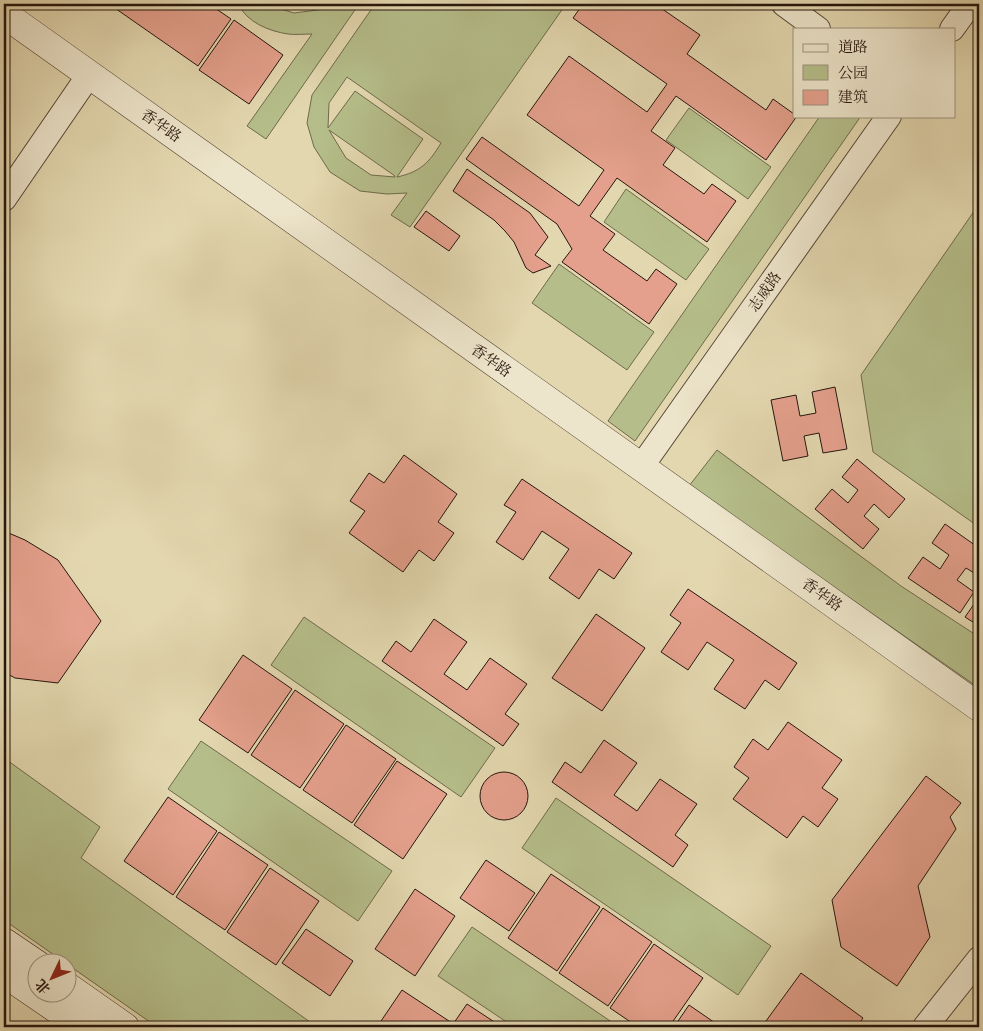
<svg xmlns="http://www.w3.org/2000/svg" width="983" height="1031" font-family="'IM FELL Double Pica','Noto Serif SC',serif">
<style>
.green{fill:#b5be8a;stroke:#6e6a4c;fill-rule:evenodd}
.building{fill:#e4a08c;stroke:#27150d}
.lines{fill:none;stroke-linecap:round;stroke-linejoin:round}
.minor-casing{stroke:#564636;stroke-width:26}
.tertiary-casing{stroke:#564636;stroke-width:29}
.secondary-casing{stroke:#27150d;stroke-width:29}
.minor{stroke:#ede5cb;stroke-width:24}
.tertiary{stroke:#ede5cb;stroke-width:28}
.secondary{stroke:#ede5cb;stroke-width:28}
.labels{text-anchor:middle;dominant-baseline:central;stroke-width:5;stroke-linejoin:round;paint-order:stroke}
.street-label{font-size:15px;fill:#27150d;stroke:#ede5cb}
</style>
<rect width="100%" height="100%" fill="#e3d7af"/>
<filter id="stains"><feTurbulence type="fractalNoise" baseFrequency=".004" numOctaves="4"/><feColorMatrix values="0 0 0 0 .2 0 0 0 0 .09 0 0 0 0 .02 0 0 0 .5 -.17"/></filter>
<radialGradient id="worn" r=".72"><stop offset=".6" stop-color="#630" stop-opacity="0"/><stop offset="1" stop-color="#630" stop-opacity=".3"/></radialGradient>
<g class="green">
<path d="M238,4H265L294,13L325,9L329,4H359L266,139L247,126L312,34C304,34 295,35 288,34C268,31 247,22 238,4Z"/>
<path d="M375,4H566L410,227L391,215L407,193L387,194L360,191L330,172L314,147L307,123L312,95ZM347,77L441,143C429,163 420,172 397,177L423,139L355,91L328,128L329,103ZM329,130L395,176V177L371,175L346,158Z"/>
<path d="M689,108L771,167L748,199L666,140Z"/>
<path d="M820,116H861L635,441L608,421Z"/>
<path d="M626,189L709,249L686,280L604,222Z"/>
<path d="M979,204V527L873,452L861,375Z"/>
<path d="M559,264L654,332L627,370L532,303Z"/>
<path d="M717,450L901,586L979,637V688L689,486Z"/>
<path d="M304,617L495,748L461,797L271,665Z"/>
<path d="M201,741L392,871L358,921L168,789Z"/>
<path d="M4,758L100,827L81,858L317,1027H157L4,920Z"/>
<path d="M556,798L771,946L738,995L522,848Z"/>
<path d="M472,927L619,1027H514L438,976Z"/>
</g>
<g class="building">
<path d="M109,4H209L231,19L198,66Z"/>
<path d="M583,4H655L700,35L687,54L766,110L773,99L794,114V116H797L766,160L676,96L651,131L675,148L663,165L704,194L712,184L736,201L707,242L617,178L590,216L615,234L603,250L647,281L656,269L677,284L649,324L562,262L572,249L557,224L466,159L482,137L579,206L604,170L527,115L569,56L647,112L667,84L573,18Z"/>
<path d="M234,20L283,55L249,104L199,70Z"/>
<path d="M467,169L530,213L548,237L535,255L551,266L533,273L526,268L514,242L505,231L494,220L453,191Z"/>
<path d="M426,211L460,236L449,251L414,227Z"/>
<path d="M835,387L847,449L823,453L819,433L804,436L808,456L783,461L771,400L796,395L800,416L816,413L812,392Z"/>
<path d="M404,455L457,494L438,522L454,533L434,561L419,550L403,572L349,533L365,511L350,501L369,473L384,483Z"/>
<path d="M857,459L905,499L889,518L874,504L864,516L879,529L863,549L815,509L832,489L848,503L858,490L842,477Z"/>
<path d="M522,479L632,553L614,579L599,569L579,599L549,578L569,549L542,531L523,560L496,542L516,512L504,505Z"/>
<path d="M945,524L979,548V576L966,568L957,580L974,592L960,613L908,578L923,557L940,569L949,555L932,543Z"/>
<path d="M4,531L25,540L58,560L101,621L58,683L15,678L4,672Z"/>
<path d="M688,589L797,663L779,690L765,680L745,709L714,689L734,660L707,642L688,670L661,652L681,623L670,615Z"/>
<path d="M979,597V626L965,617Z"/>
<path d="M596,614L645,648L602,711L552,678Z"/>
<path d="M434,619L467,642L444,674L467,690L490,658L527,684L505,714L519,724L503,746L382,661L396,641L411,652Z"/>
<path d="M243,655L292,689L248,753L199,720Z"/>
<path d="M295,690L344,724L300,788L251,755Z"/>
<path d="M788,722L842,760L822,788L838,799L818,827L803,816L787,838L733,799L749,778L734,767L753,739L768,750Z"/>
<path d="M346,725L396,759L352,823L303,790Z"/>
<path d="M604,740L637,763L614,795L637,811L660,779L697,804L675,835L688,845L673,867L552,782L565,762L581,773Z"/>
<path d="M397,761L447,794L403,859L354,825Z"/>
<circle cx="504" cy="796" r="24"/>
<path d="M926,776L961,803L950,817L956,829L918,886L930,937L897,986L841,947L832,900Z"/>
<path d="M168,797L217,831L173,895L124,861Z"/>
<path d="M219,832L268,865L225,930L176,897Z"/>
<path d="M486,860L535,893L509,931L460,898Z"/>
<path d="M270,868L319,901L276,965L227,932Z"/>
<path d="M551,874L600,907L557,971L508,938Z"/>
<path d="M415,889L455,916L415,976L375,949Z"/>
<path d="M603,908L652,942L608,1006L559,973Z"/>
<path d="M306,929L353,961L330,996L282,963Z"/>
<path d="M654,944L703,978L669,1027H638L610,1008Z"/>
<path d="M801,973L863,1018L857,1027H775L766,1021Z"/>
<path d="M402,990L452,1023L449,1027H377Z"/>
<path d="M467,1004L502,1027H451Z"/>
<path d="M689,1005L721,1027H674Z"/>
</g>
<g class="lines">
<defs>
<g id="minor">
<path d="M784,4L818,29"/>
<path d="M952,29L970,4"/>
<path d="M4,199L89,75"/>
<path d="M641,467L889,116"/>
<path d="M925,1027L979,959"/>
</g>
<path id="tertiary" d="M4,14L979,707"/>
<g id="secondary">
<path d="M4,942L38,965"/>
<path d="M4,973L83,1027"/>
<path d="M68,987L125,1027"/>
</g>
</defs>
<use href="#minor" class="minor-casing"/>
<use href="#tertiary" class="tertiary-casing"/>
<use href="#secondary" class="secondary-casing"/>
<use href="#minor" class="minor"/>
<use href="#tertiary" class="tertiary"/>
<use href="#secondary" class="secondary"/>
</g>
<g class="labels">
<g class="street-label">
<text transform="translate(161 126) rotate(35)">香华路</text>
<text transform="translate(765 292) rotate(-55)">志威路</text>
<text transform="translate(491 361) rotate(35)">香华路</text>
<text transform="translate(822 595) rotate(35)">香华路</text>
</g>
</g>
<rect width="983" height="1031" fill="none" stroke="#e3d7af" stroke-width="20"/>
<rect x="5" y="5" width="973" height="1021" fill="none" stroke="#27150d" stroke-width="2.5"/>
<rect x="10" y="10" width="963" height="1011" fill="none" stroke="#27150d"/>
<rect x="793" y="28" width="162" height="90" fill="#ede5cb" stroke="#9e927f"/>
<rect x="803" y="44" width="25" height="8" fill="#ede5cb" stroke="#9e927f"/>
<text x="838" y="52" font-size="15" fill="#27150d">道路</text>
<rect x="803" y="65" width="25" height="15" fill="#b5be8a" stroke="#9e927f"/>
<text x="838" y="78" font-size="15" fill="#27150d">公园</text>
<rect x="803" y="90" width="25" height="15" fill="#e4a08c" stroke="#9e927f"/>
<text x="838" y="102" font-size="15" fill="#27150d">建筑</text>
<g transform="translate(52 978) rotate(227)"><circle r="24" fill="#ede5cb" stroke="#9e927f"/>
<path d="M0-4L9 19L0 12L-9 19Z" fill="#8f2418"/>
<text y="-8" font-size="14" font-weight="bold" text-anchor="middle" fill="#27150d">北</text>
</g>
<rect width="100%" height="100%" filter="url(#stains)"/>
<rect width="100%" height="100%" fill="url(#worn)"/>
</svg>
